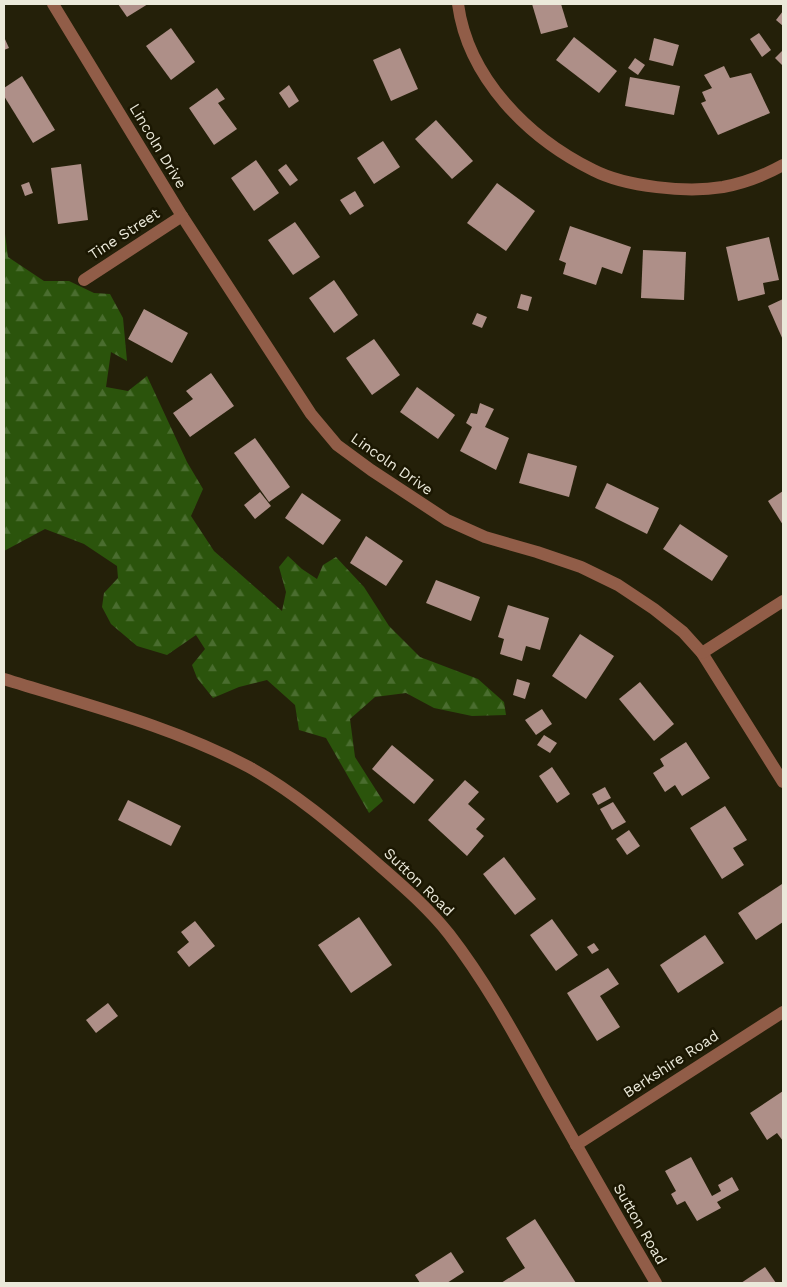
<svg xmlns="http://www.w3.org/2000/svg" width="787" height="1287" font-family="'Work Sans',sans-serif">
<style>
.forest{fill:url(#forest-firs)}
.building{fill:#ae8f88}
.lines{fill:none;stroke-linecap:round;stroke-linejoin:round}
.minor{stroke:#915d48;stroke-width:12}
.tertiary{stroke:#915d48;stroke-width:12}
.labels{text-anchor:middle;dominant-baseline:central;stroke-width:5;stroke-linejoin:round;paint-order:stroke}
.street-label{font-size:15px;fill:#ebe9da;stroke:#1b1702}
</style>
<defs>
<pattern id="forest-firs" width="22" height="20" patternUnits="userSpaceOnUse" patternTransform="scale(1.25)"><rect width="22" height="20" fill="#2b540c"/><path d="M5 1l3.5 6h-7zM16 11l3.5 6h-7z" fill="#4a6d2f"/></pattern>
</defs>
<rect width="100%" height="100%" fill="#242009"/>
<path class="forest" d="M4,226L8,257L44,281H69L94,293L110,294L123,318L127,361L111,352L106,387L128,391L147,376L187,462L203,489L191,516L214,551L282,611L286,592L279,567L288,556L302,569L317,579L323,565L336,557L364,587L389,626L420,657L478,679L504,702L506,715L472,716L434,708L406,693L375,697L350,719L355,757L383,801L369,813L326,738L299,730L295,705L267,680L239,687L213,698L197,678L192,665L205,649L196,635L167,655L137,646L111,624L102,607L104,593L118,578L117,566L84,544L45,529L4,551Z"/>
<g class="building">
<path d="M118,4H148L127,17Z"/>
<path d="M532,4H561L568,27L541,34Z"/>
<path d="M783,11V26L776,20Z"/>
<path d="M171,28L195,62L171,80L146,46Z"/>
<path d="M759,33L771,50L762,57L750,39Z"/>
<path d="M4,37L9,48L4,50Z"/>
<path d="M574,37L617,71L599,93L556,60Z"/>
<path d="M654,38L679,45L673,66L649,60Z"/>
<path d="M400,48L418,89L391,101L373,60Z"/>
<path d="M783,50V66L775,58Z"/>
<path d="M635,58L645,65L638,75L628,68Z"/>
<path d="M724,66L730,78L751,73L770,113L718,135L701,103L706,101L702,92L712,88L704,75Z"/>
<path d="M22,76L55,130L33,143L4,96V88Z"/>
<path d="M630,77L680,86L674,115L625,106Z"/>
<path d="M289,85L299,101L289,108L279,93Z"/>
<path d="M217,88L225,99L218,103L237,129L214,145L189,108Z"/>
<path d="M436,120L473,161L452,179L415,139Z"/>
<path d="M383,141L400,167L374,184L357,158Z"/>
<path d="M256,160L279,193L254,211L231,178Z"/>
<path d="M81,164L88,220L58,224L51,168Z"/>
<path d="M286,164L298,180L290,186L278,170Z"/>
<path d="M29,182L33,193L25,196L21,185Z"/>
<path d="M497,183L535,211L506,251L467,223Z"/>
<path d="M355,191L364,206L350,215L340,200Z"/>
<path d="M295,222L320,257L293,275L268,240Z"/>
<path d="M570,226L631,247L622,274L602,267L596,285L563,274L566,263L559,260Z"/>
<path d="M769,237L779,280L763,283L765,294L738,301L726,247Z"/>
<path d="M643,250L686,252L684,300L641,298Z"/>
<path d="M334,280L358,315L334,333L309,298Z"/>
<path d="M521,294L532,297L528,311L517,308Z"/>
<path d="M783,299V340L768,306Z"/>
<path d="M144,309L188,333L172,363L128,339Z"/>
<path d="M477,313L487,317L482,328L472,324Z"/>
<path d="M374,339L400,375L372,395L346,358Z"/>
<path d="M211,373L234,406L190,437L173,413L193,399L186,391Z"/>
<path d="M417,387L455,415L438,439L400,412Z"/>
<path d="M480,403L494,409L485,427L509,438L496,470L460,451L472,427L466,423L471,413L477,414Z"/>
<path d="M255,438L290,487L269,502L234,453Z"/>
<path d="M528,453L577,466L569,497L519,483Z"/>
<path d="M607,483L659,508L647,534L595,508Z"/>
<path d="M783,491V525L768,501Z"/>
<path d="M260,492L271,506L255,519L244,505Z"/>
<path d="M302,493L341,520L323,545L285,518Z"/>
<path d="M680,524L728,556L712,581L663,549Z"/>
<path d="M366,536L403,561L386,586L350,563Z"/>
<path d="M436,580L480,597L471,621L426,603Z"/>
<path d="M508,605L549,618L540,650L526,646L522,661L500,654L504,639L498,637Z"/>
<path d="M580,634L614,656L586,699L552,676Z"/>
<path d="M517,679L530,683L525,699L513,695Z"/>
<path d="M640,682L674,724L654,741L619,699Z"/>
<path d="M542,709L552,724L536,735L525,720Z"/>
<path d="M544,735L557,743L550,753L537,745Z"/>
<path d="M686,742L710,778L682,796L675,785L665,792L653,773L664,766L660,759Z"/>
<path d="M392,745L434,780L414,804L372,769Z"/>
<path d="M552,767L570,794L557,803L539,776Z"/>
<path d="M465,780L479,792L468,804L485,819L476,829L484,836L467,856L428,820Z"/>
<path d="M605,787L611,798L598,805L592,794Z"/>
<path d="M128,800L181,826L171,846L118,820Z"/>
<path d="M613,802L626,822L612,830L600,809Z"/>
<path d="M725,806L747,840L733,848L744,865L722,879L690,828Z"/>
<path d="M629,830L640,846L627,855L616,839Z"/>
<path d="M504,857L536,899L515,915L483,874Z"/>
<path d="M782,884L783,887V922L756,940L738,913Z"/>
<path d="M359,917L392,965L351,993L318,945Z"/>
<path d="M552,919L578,955L556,971L530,935Z"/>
<path d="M195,921L215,946L189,967L177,952L189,942L181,932Z"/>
<path d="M705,935L724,963L678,993L660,965Z"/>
<path d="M594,943L599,950L592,954L587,947Z"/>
<path d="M608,968L619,984L600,996L620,1027L597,1041L567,993Z"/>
<path d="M108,1003L118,1016L96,1033L86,1020Z"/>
<path d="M783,1091V1141L777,1133L767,1140L750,1113Z"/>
<path d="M691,1157L712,1196L721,1191L718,1185L732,1177L739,1190L717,1202L721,1208L697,1221L685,1201L677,1205L671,1194L676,1191L665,1171Z"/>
<path d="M535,1219L576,1283H501L525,1268L506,1238Z"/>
<path d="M451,1252L464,1272L447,1283H420L415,1275Z"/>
<path d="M765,1267L776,1283H741Z"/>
</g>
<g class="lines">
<g class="minor">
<path d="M53,4L182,216L311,414L337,445L371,470L447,520L485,537L537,552L581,567L618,585L654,609L683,632L702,653L783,782"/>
<path d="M458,4C468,78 528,138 593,170C626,187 687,193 723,187C744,183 765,175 783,165"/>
<path d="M84,280L182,216"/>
<path d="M702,653L783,601"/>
<path d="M576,1145L783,1012"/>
</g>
<path class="tertiary" d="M4,679C87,705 172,726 249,767C294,792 334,826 372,859C399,883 427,906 449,934C487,983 517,1039 547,1093C583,1157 619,1220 656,1283"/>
</g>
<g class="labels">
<g class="street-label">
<text transform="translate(158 146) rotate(59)">Lincoln Drive</text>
<text transform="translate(124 234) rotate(-33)">Tine Street</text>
<text transform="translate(392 464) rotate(35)">Lincoln Drive</text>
<text transform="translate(419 882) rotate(44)">Sutton Road</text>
<text transform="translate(671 1064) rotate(-33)">Berkshire Road</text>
<text transform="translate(640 1224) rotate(60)">Sutton Road</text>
</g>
</g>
<rect width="787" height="1287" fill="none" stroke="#ebe9da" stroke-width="10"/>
</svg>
